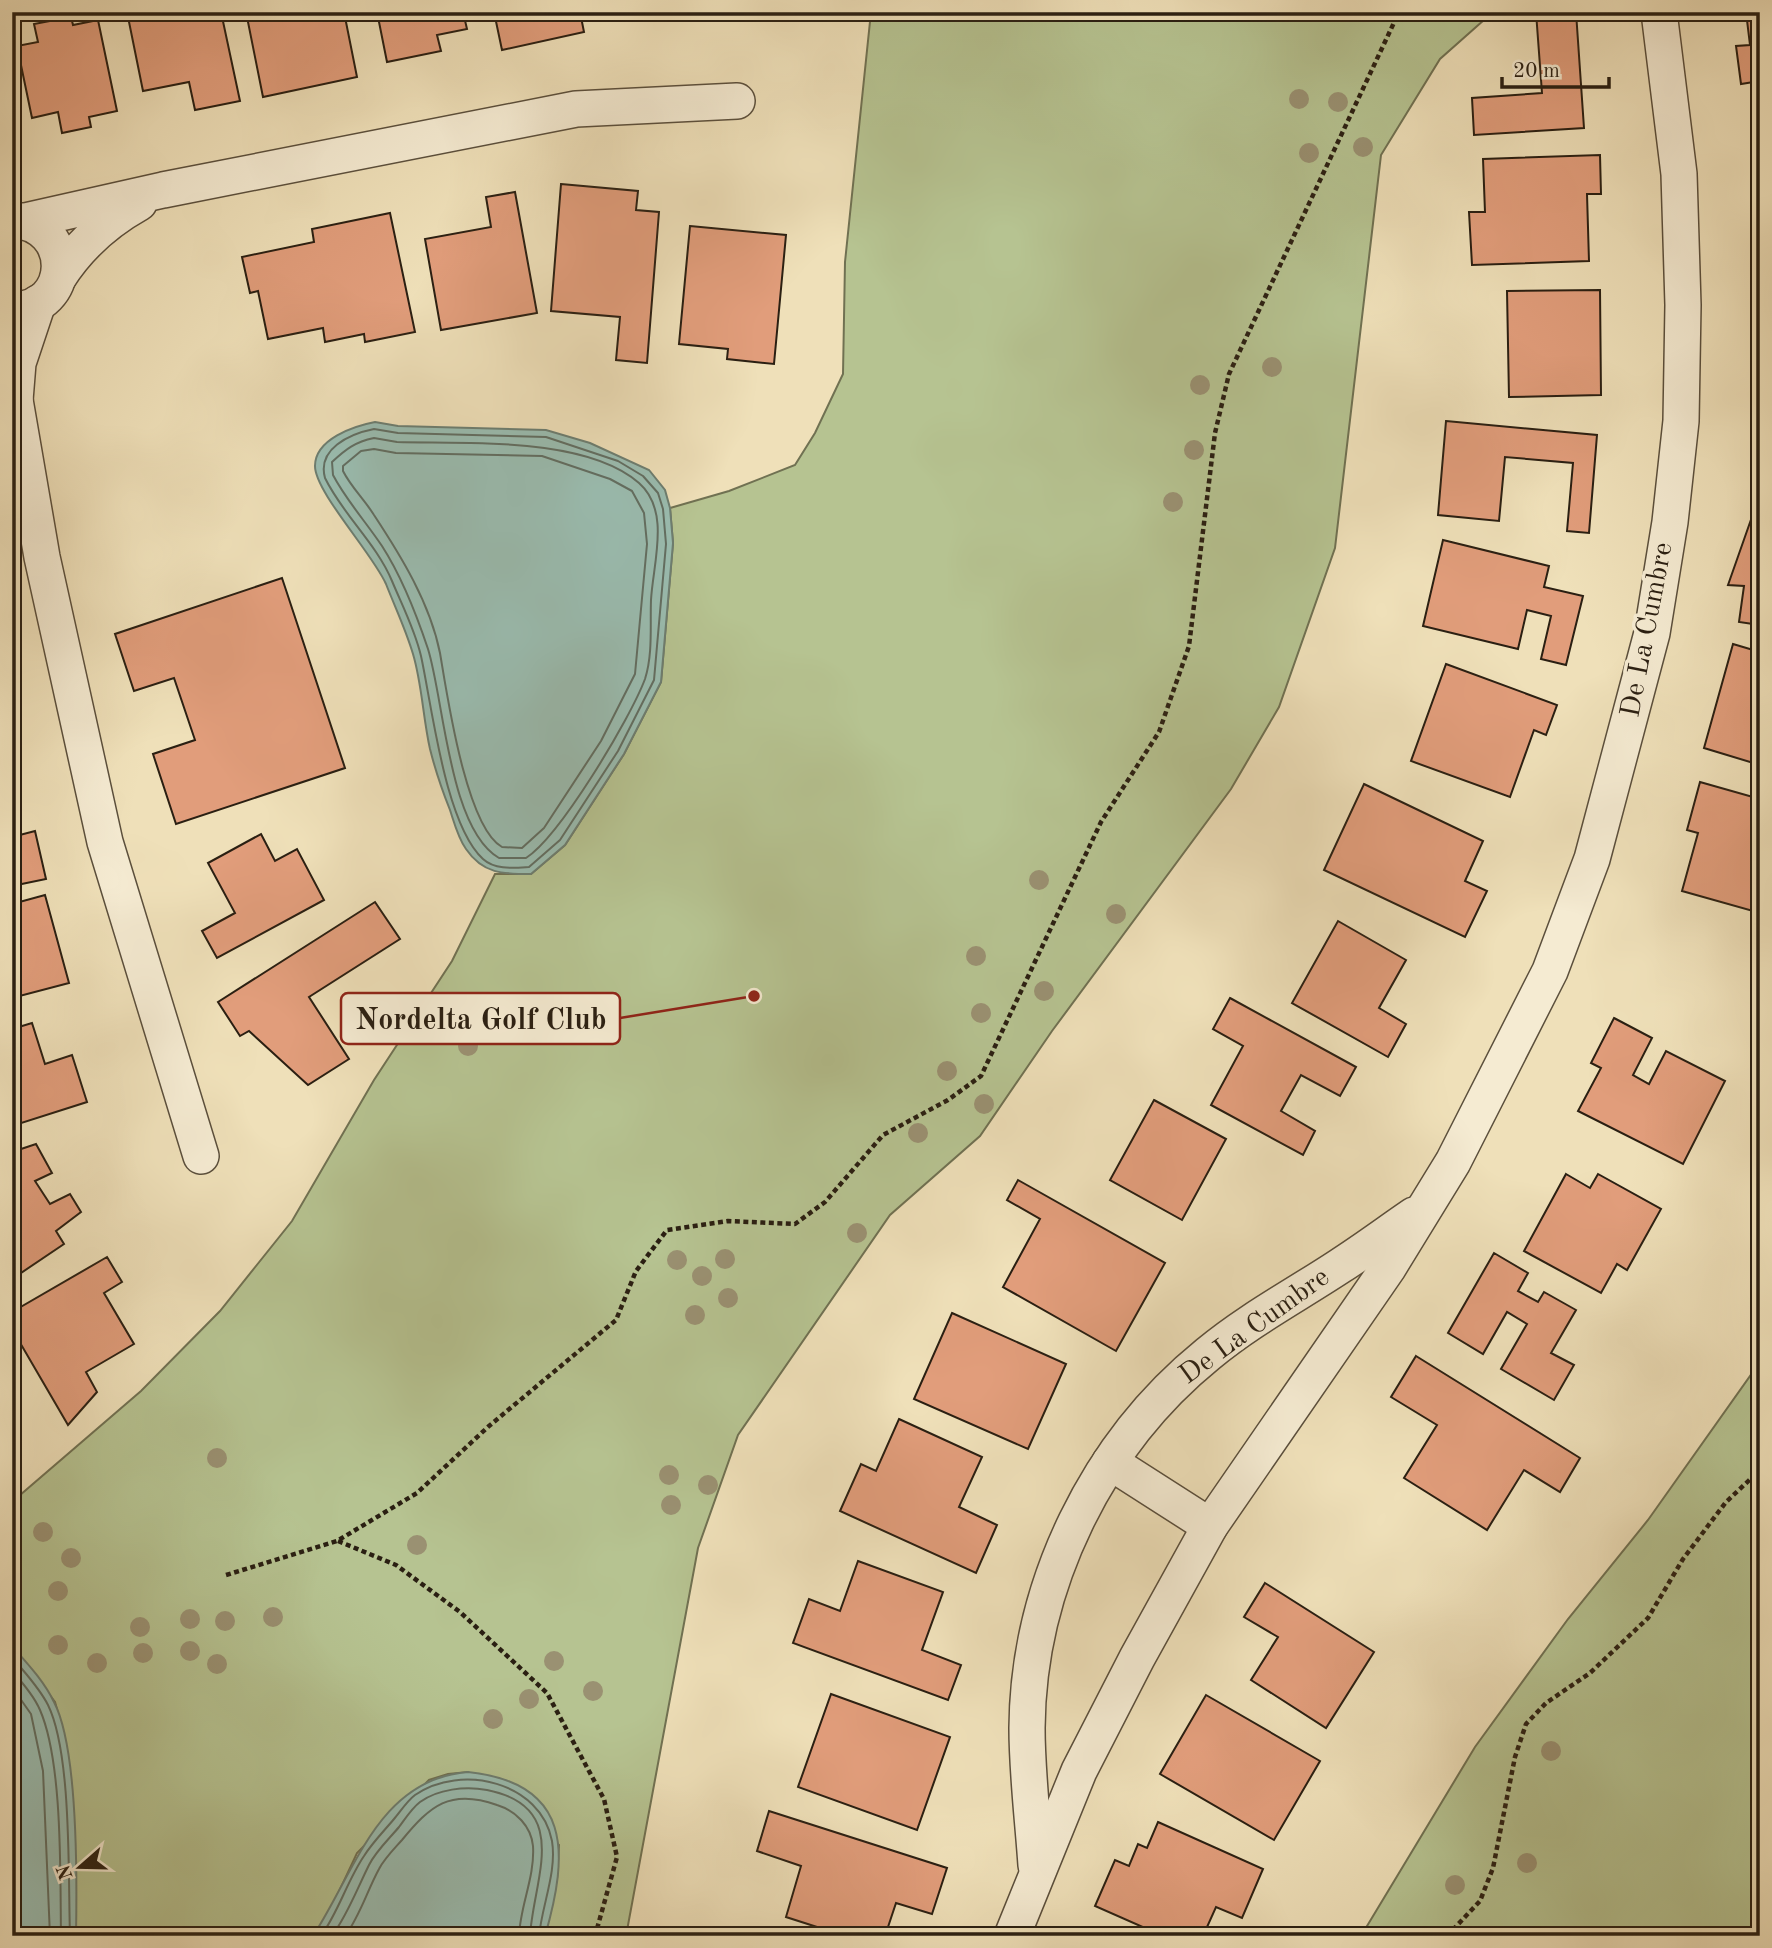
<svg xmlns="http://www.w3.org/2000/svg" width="1772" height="1948" font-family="'Old Standard TT',serif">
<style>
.green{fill:#b6c391;stroke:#707152;stroke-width:2}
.water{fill:#9abdb1;stroke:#6d7e71;stroke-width:2}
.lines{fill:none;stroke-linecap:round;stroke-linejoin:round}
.shore{stroke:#626e62;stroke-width:2}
.building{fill:#e19d7b;stroke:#2a1f12;stroke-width:2}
.street-casing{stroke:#5b4f3c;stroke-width:38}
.path{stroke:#2a1f12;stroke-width:4.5;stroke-dasharray:5 3.5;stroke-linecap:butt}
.street{stroke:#f5ebd2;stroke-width:35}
.tree{fill:#9a9172}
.labels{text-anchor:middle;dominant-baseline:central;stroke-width:7;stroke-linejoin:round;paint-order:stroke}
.street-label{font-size:28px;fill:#2a1f12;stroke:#f5ebd2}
.leader{fill:none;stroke:#8f2418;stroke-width:2.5}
.callout-dot{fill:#8f2418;stroke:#f5ebd2;stroke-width:2.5}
.callout{fill:#f5ebd2;stroke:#8f2418;stroke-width:2.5}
.callout-label{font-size:30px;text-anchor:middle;font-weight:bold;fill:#2a1f12}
</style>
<rect width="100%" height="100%" fill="#efe0b9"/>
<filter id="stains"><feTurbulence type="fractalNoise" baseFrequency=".00286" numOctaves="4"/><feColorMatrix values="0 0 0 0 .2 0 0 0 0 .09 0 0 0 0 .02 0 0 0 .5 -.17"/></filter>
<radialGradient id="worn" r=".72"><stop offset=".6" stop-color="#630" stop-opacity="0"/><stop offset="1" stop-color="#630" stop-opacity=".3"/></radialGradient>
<g class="green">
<path d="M871,12H1493L1440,59L1381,155L1335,548L1279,707L1231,789L1052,1031L980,1136L890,1215L738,1435L698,1548L626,1936H545L557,1879L559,1845L468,1772L448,1774L429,1780L357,1853L328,1915L313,1936H76L69,1768L64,1735L55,1702L12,1646V1502L141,1391L220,1311L292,1221L374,1080L452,961L495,874H531L565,845L624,754L661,682L673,543L670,508L729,491L795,465L815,433L843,374L845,262Z"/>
<path d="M1760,1362V1936H1361L1475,1747L1568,1619L1648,1520Z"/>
</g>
<g class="water">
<path d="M375,422L398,426L546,430L590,443L649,470L665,490L670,508L673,543L661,682L624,754L565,845L531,874C503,874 483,874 466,849C458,838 454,822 450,810C442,790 435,769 430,749C423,718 422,684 413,654C406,630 395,607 386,584C373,554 315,492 315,466C315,439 354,426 375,422Z"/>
<path d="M12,1646C27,1663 44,1681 54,1702C78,1748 77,1881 76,1936H12Z"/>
<path d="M468,1772C572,1783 569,1853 545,1936H313C355,1872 378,1779 468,1772Z"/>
</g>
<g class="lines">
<g class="shore">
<path d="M374,429L398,433L546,437L618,461L643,476L658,493L663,509L666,544L654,680L618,751L560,840L529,867C513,868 495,870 483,859C445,824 432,706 421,656C415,630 402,605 392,581C376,543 343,515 325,478C317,449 349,434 374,429Z"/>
<path d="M374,438L397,442C465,444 585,436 639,483C671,511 653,563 651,600C650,625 653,654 645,679C630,719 560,836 526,858H499C449,829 444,700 428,649C416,613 402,577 382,546C366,522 346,500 333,475L332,462C346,449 355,442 374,438Z"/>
<path d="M374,449L396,453L542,456L610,479L632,491L644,513L647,544L635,674L601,741L544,828L522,848L502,847C466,827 447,694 440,653C430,603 401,556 374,515C364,499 351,487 343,471V466L361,451Z"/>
<path d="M12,1657C24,1672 39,1687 48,1705C72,1754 68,1878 70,1936"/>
<path d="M12,1671C22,1682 34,1696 40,1710C63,1763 60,1876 61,1936"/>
<path d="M12,1687L31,1714L43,1771L50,1936"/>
<path d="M321,1936C339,1911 347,1881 364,1856C372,1843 384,1831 394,1819C400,1812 407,1801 415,1795C461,1763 541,1782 552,1841C557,1872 542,1905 539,1936"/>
<path d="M332,1936C348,1914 357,1889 369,1865C376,1851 389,1839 399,1827C405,1819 412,1808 420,1802C438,1789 465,1786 487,1790C573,1807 533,1880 530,1936"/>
<path d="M345,1936C360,1916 367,1891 379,1869C384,1859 394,1849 402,1840C430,1806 450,1788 497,1805C516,1811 531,1826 533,1846C535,1877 520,1906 519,1936"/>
</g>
</g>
<g class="building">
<path d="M127,12H221L240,101L195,110L189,82L143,91Z"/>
<path d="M246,12H344L357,77L263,97Z"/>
<path d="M377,12H463L467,29L437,35L441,51L387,62Z"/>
<path d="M494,12H580L584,32L502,50Z"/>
<path d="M1536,12H1576L1584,128L1474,135L1472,98L1542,93Z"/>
<path d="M1746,12H1760V81L1741,84L1736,46L1750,45Z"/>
<path d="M71,17L73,25L98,20L117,111L89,117L91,127L62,133L58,112L32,118L17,46L38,42L34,24Z"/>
<path d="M1756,140H1760V228H1759Z"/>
<path d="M1600,155L1601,194H1587L1589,261L1472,265L1469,212H1485L1483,159Z"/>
<path d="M561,184L638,191L636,210L659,212L647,363L616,360L620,317L551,311Z"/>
<path d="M515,192L537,313L441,330L425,239L491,227L486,197Z"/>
<path d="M390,213L415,332L365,342L364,334L325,342L323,328L268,339L258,291L250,293L242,257L314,242L312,229Z"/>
<path d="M690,226L786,235L774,364L727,359L728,349L679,344Z"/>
<rect x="1753" y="252" width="7" height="42"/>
<path d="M1600,290L1601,395L1509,397L1507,291Z"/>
<path d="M1446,421L1597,435L1589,533L1567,531L1573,463L1505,457L1499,521L1438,515Z"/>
<path d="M1754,511L1760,512V625L1739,622L1744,586L1728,585Z"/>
<path d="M1443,540L1549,566L1544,587L1583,596L1566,665L1541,659L1551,616L1527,610L1518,649L1423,626Z"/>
<path d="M282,578L345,768L176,824L153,754L195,740L174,678L134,691L115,634Z"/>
<path d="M1733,644L1760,652V765L1704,748Z"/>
<path d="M1446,664L1557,705L1546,735L1534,730L1510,797L1411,761Z"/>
<path d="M1700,782L1760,799V913L1682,891L1698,833L1687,830Z"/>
<path d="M1364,784L1483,841L1465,881L1487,891L1465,937L1324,870Z"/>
<path d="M35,831L46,879L12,886V837Z"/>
<path d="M261,834L275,861L297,849L324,900L217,958L202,931L235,913L208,863Z"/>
<path d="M45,895L69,983L12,998V904Z"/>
<path d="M375,902L400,939L309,997L349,1059L308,1085L249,1031L240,1036L218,1002Z"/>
<path d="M1338,921L1406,960L1379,1008L1406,1024L1388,1057L1292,1003Z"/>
<path d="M1230,998L1356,1067L1340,1096L1301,1075L1281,1111L1315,1131L1303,1155L1211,1105L1243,1046L1213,1029Z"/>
<path d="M1614,1018L1652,1038L1633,1075L1649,1084L1666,1051L1725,1081L1683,1164L1578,1111L1601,1068L1591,1063Z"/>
<path d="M32,1023L45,1064L72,1055L87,1102L12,1126V1029Z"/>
<path d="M1154,1100L1226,1139L1182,1220L1110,1180Z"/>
<path d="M36,1144L52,1173L35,1181L50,1204L70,1194L81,1212L56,1231L64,1244L18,1275L12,1265V1152Z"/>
<path d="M1566,1174L1590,1188L1598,1174L1661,1209L1627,1270L1617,1264L1601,1293L1524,1251Z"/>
<path d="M1018,1180L1165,1263L1116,1351L1003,1287L1040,1219L1007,1200Z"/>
<path d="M1494,1253L1528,1273L1518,1291L1538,1302L1544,1292L1576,1310L1551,1353L1574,1365L1554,1400L1501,1369L1527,1324L1507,1312L1483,1354L1448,1333Z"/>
<path d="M107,1257L122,1282L104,1293L134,1344L86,1372L97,1392L68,1425L12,1329V1312Z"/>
<path d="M952,1313L1066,1364L1028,1449L914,1399Z"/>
<path d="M1416,1356L1580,1458L1560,1492L1524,1470L1487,1530L1404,1478L1437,1425L1391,1397Z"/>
<path d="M899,1419L982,1457L959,1507L997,1525L976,1573L840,1511L861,1464L876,1471Z"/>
<path d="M858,1561L943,1592L922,1650L961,1665L948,1700L793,1643L809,1599L840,1611Z"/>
<path d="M1265,1583L1374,1652L1326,1728L1251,1680L1278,1637L1244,1617Z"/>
<path d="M831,1694L950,1737L917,1830L798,1787Z"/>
<path d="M1206,1695L1320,1761L1274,1840L1160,1774Z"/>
<path d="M769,1811L947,1868L932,1914L896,1903L885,1936H845L786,1917L801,1866L757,1851Z"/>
<path d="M1158,1822L1263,1869L1242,1918L1216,1907L1203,1936H1163L1095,1906L1115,1860L1129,1866L1138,1844L1147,1848Z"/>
</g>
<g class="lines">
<defs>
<g id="street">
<path d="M12,220C76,224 74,310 12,310"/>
<path d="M25,221L163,190L576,109L737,101"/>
<path d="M58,278C79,245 105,222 139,203"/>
<path d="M12,387L15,400L18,363L38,303"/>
<path d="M15,400L42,557L105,842L201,1156"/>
<path d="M1110,1462L1210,1526"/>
<path d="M1036,1865C1033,1820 1027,1774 1027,1728C1028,1585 1097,1444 1208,1354C1249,1320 1296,1295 1340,1266C1365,1250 1389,1232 1414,1215"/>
<path d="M1012,1936L1079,1771L1137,1658L1210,1526L1388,1268L1453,1162L1550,971L1592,859L1652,633L1670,522L1681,421L1683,305L1679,174L1659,12"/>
</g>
</defs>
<use href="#street" class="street-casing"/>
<g class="path">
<path d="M338,1541L396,1565L460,1612L547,1693L604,1799L617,1857L595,1936"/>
<path d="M226,1575L337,1541L417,1493L489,1426L616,1320L636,1271L667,1230L728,1221L795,1224L825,1202L883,1135L948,1100L981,1076L1101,822L1159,732L1189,646L1215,433L1229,374L1399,12"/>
<path d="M1447,1936L1480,1901L1493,1868L1515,1757L1526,1724L1546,1703L1590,1673L1648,1618L1683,1559L1726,1502L1760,1470"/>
</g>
<use href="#street" class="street"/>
</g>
<g class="tree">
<circle cx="1299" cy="99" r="10"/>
<circle cx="1338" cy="102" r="10"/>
<circle cx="1363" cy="147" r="10"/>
<circle cx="1309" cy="153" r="10"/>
<circle cx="1272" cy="367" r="10"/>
<circle cx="1200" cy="385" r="10"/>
<circle cx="1194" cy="450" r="10"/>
<circle cx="1173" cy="502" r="10"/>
<circle cx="1039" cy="880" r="10"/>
<circle cx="1116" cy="914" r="10"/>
<circle cx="976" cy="956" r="10"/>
<circle cx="1044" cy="991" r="10"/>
<circle cx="981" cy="1013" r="10"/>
<circle cx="468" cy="1046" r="10"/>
<circle cx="947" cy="1071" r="10"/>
<circle cx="984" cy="1104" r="10"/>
<circle cx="918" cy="1133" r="10"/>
<circle cx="857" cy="1233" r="10"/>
<circle cx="725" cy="1259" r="10"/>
<circle cx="677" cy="1260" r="10"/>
<circle cx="702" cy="1276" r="10"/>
<circle cx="728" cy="1298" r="10"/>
<circle cx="695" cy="1315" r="10"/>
<circle cx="217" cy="1458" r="10"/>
<circle cx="669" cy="1475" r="10"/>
<circle cx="708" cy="1485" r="10"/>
<circle cx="671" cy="1505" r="10"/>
<circle cx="43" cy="1532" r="10"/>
<circle cx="417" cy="1545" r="10"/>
<circle cx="71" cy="1558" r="10"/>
<circle cx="58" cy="1591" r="10"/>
<circle cx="273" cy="1617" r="10"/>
<circle cx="190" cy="1619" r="10"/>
<circle cx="225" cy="1621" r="10"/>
<circle cx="140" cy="1627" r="10"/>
<circle cx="58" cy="1645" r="10"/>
<circle cx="190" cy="1651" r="10"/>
<circle cx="143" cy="1653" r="10"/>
<circle cx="554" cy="1661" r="10"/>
<circle cx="97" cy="1663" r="10"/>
<circle cx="217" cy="1664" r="10"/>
<circle cx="593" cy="1691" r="10"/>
<circle cx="529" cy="1699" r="10"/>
<circle cx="493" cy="1719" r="10"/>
<circle cx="1551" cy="1751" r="10"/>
<circle cx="1527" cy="1863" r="10"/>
<circle cx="1455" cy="1885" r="10"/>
</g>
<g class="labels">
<g class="street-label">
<text transform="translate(1648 630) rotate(-79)">De La Cumbre</text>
<text transform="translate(1255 1327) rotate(-36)">De La Cumbre</text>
</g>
</g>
<path class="leader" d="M754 996L620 1018"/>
<circle class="callout-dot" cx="754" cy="996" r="7"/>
<rect class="callout" x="341" y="993" width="279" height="51" rx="7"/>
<g class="callout-label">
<text x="481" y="1029">Nordelta Golf Club</text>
</g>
<rect width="1772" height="1948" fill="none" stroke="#efe0b9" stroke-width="42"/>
<rect x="14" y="14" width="1744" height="1920" fill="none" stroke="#2a1f12" stroke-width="3.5"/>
<rect x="21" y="21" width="1730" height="1906" fill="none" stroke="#2a1f12" stroke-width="2"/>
<g transform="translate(80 1867) rotate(250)" stroke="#f5ebd2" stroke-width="5" paint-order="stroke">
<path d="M0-5L12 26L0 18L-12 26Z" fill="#2a1f12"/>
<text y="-10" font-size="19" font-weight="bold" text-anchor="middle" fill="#2a1f12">N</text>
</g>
<path d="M1502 77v10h107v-10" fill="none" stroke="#2a1f12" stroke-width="3.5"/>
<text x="1513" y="77" font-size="21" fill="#2a1f12" stroke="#f5ebd2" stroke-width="5" paint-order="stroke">20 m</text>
<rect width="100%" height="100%" filter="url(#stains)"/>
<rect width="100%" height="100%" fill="url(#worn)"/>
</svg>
